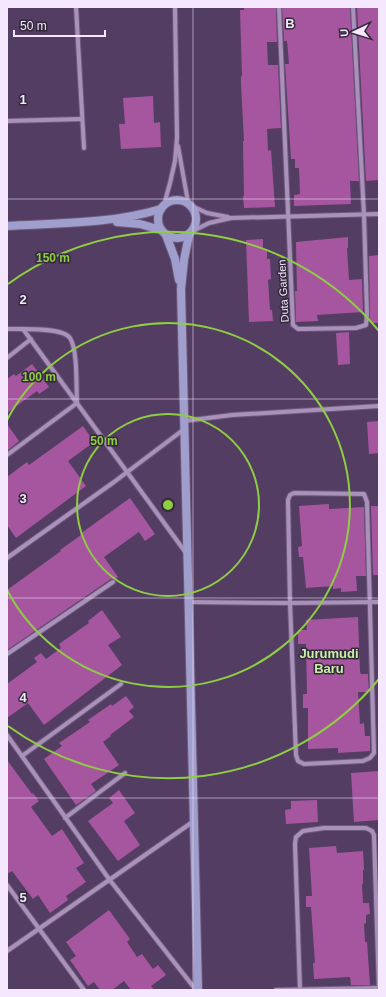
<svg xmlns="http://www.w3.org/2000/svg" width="386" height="997" font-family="Helvetica,sans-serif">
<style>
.building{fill:#a6569f}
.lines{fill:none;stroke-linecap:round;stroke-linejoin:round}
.street-casing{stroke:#6d5a7a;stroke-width:6}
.secondary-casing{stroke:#6d5a7a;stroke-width:10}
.street{stroke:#aa91bc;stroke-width:4}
.secondary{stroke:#a09ecc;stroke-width:8}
.grid{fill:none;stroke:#f4e7fe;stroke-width:1;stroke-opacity:0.55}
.ring{fill:none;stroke:#8fcd42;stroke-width:2}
.labels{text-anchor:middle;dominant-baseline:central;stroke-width:3;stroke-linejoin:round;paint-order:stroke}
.street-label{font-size:11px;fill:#f4e7fe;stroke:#33293b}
.quarter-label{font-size:13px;font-weight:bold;fill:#caefa8;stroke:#33293b}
.grid-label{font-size:13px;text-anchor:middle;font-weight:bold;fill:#f4e7fe;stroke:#33293b;stroke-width:3;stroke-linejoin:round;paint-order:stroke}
.centre{fill:#8fcd42;stroke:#33293b;stroke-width:2}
.ring-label{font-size:12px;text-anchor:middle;font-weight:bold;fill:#8fcd42;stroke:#33293b;stroke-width:3;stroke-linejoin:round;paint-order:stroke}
</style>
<rect width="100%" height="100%" fill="#533d63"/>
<g class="building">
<path d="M244,7H276L277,42H267L268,65H278L281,128L267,129L268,151L271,150L275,207L244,208L243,196H244L243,141H244L241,84V76H242L240,10H244Z"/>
<path d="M282,7H350L359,181H350L351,204L294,206V195L300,194L299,168H295V159H291L285,64H289L287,41H284Z"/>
<path d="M379,7V180L366,181L357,8Z"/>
<path d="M153,96L154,123L160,122L161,147L121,149L119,124H125L123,98Z"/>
<path d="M348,237V248H347L349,280L362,279L363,312L317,315L318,321L296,322L295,291H297L296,242Z"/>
<path d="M263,239V249H267V259H270L271,279L268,280L270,310H272L273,321L249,322L246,240Z"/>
<path d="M379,255V323H370L369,256Z"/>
<path d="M349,332L350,364L338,365L336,333Z"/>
<path d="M32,364L49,387L39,394L37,391L7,413V379L14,374L16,376Z"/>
<path d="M379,421V453L369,454L367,422Z"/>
<path d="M7,424L19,441L7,451Z"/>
<path d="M83,426L94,442L68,461L86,486L16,538L7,525V477L27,462L29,465Z"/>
<path d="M130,498L155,534L145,541L139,532L104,557L118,577L115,579H111L7,650V590L61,551L60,550L81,535L80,534Z"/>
<path d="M329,504V509L364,507L366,576H356L357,591L341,592V588L333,589V586L306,588L303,557H299L298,547L302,546L299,506Z"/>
<path d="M371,506H379V575H373Z"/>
<path d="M102,610L121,637L108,645L122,665L44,725L28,703L7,718V684L37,662L34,658L41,653L46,659L61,648L59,644L89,623L88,621Z"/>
<path d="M358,617L360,672L361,674H368L369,692H358L360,724L364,723L365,736H370V751L338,753V748L308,749V708H303V694H307L306,644H298V630H307L306,620Z"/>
<path d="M126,696L134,707L129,711L134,717L110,735L111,736L103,742L119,765L91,784L96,791L76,805L44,759L62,746L59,743L90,722L88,720L111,704L112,706Z"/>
<path d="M7,760L32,794L33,793L39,801L31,807L52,836L62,829L84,863L76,868L86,882L66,896L68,900L50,913L38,895L33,899L12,871L7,874Z"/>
<path d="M379,771V820L354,822L351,773Z"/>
<path d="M119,790L135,813L124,821L140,845L118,861L88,821L113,803L109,798Z"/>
<path d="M317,800L318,822L286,824L285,810L291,809V801Z"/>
<path d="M336,846L337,853L363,851L364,870H363V884H362L363,903H369L370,914L366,915V923L364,924L365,942H367L370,985H351L350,977L314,979L313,963H315L311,907H306V896H312L309,848Z"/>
<path d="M109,910L130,939L127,942L137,957L142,954L153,969L158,965L166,975L151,986L154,990H131L124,981L112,990H100L94,982L88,986L70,960L76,956L66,942Z"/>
</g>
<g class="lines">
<defs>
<g id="street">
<path d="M76,7L84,148"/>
<path d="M279,7L293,325L298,329L356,328L366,325L367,314L364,215L353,7"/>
<path d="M7,121L81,119"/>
<path d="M178,146L188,202"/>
<path d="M164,205L170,183L175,161L177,138L175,7"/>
<path d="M192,206L207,213L228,217"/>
<path d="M193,231L209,223L231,218L379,214"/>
<path d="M7,329C20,329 63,327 70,338C78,350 76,388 77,403L7,455"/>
<path d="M23,329L186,553"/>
<path d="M7,358L31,339"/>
<path d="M184,421L232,415L379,406"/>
<path d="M294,493L364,494L367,502L374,753L370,758L363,761L304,764L298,761L296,755L290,603L288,500L290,495Z"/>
<path d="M7,558L114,482L183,430"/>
<path d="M188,602L290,603L379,602"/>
<path d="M7,654L113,582"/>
<path d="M7,735L109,879L196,990"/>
<path d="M22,756L121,684"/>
<path d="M65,818L125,773"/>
<path d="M7,885L84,990"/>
<path d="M7,951L194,821"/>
<path d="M276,990L379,988"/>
<path d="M300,990L295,844L296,837L303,831L324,828H366L372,831L374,835L379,990"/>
</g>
<g id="secondary">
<circle cx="177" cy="219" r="19"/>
<path d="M117,222L140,224L161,230"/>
<path d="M7,226C58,223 111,224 161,209"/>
<path d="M166,235L175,259L179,280"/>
<path d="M189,235L184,260L181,289L198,990"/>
</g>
</defs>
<use href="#street" class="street-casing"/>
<use href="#secondary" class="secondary-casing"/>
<use href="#street" class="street"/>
<use href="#secondary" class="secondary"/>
</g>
<path class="grid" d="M193,7V990M7,199H379M7,399H379M7,598H379M7,798H379"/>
<g class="ring">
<circle cx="168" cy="505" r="91"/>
<path d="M7 420A182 182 0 1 1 7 590"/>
<path d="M379 679A273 273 0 0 1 8 726M8 284A273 273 0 0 1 379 331"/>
</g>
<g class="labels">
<g class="street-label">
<text transform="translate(283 291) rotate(-93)">Duta Garden</text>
</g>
<g class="quarter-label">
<text x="329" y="653">Jurumudi<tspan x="329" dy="15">Baru</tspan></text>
</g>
</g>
<g class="grid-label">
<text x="290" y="28">B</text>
<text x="23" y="104">1</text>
<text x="23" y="304">2</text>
<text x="23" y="503">3</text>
<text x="23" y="702">4</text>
<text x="23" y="902">5</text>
</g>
<circle cx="168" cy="505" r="6" class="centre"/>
<g class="ring-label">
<text x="53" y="262">150 m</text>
<text x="39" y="381">100 m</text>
<text x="104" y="445">50 m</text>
</g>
<rect width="386" height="997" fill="none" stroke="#f4e7fe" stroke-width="16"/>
<g transform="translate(354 32) rotate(266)" stroke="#33293b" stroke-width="3" paint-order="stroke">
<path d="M0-3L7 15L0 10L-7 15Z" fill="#f4e7fe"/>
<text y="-6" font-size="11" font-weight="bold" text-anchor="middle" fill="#f4e7fe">U</text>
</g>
<path d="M14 30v6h91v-6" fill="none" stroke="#f4e7fe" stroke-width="2"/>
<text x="20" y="30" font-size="12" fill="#f4e7fe" stroke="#33293b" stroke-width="3" paint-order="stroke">50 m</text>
</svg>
